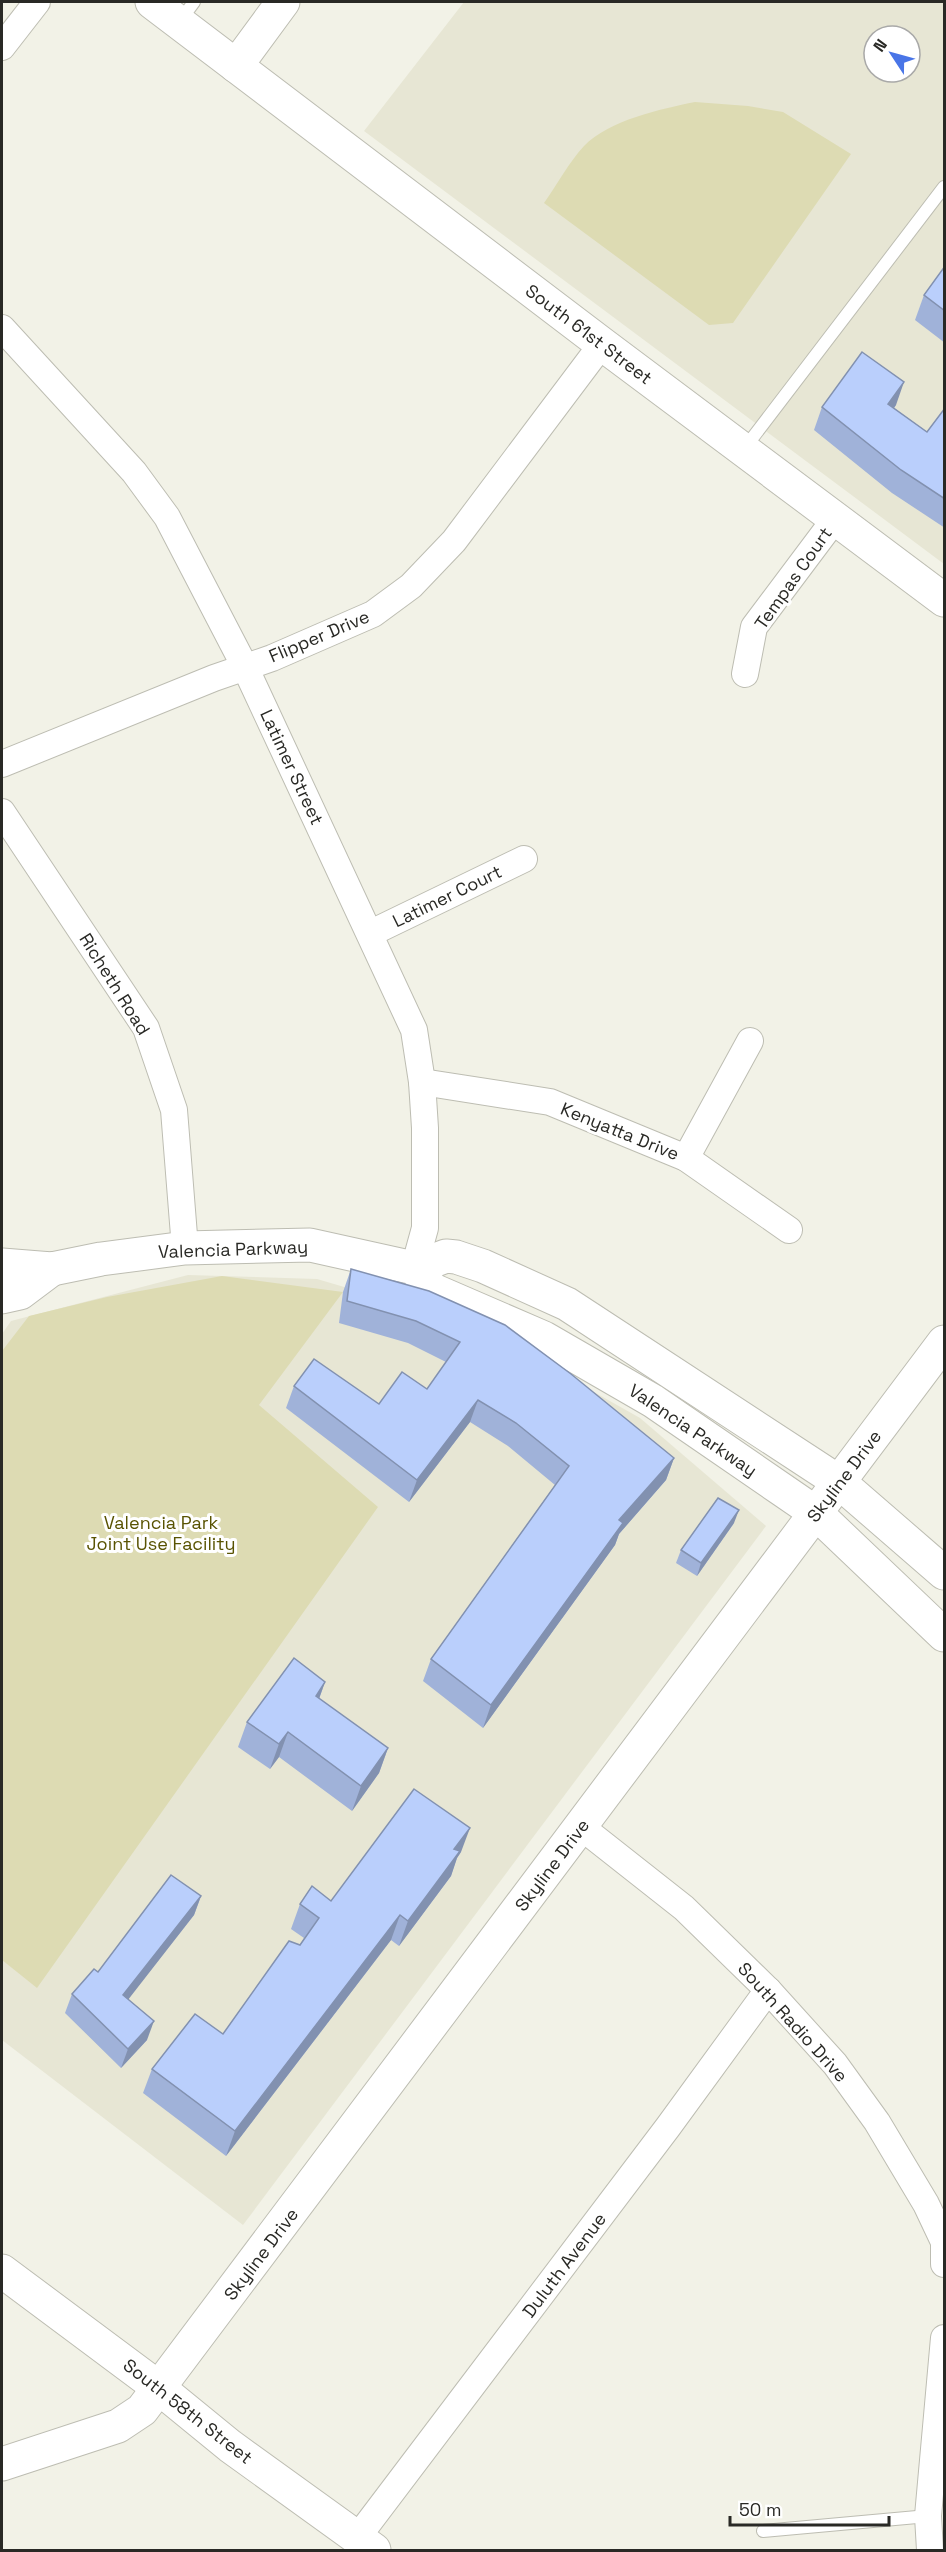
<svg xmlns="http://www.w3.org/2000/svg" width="946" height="2552" font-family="'Space Grotesk',sans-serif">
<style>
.built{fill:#e7e6d4;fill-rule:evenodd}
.green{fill:#dddbb3}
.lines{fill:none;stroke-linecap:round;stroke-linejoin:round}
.lane-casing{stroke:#bdbdb2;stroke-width:14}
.street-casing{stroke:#bdbdb2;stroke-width:28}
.secondary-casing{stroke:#bdbdb2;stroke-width:35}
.lane{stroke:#fff;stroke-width:12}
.street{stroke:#fff;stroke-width:26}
.secondary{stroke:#fff;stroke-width:33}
.wall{fill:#a0b2d9}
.shaded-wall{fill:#8291b0}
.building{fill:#bacffc;stroke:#8291b0;stroke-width:1.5}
.labels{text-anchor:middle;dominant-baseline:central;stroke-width:6;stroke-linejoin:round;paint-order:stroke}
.street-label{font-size:18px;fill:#292925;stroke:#fff}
.park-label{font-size:18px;fill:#595302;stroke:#fff}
</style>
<rect width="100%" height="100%" fill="#f2f2e7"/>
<g class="built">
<path d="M464,2H944V564L364,131ZM874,36H910V72H874Z"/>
<path d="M188,1275L317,1279L477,1326L640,1418L766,1526L243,2225L2,2040V1334L11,1321Z"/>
</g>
<g class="green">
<path d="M695,102L748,106L783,112L851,154L733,323L709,325L544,203C557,185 569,162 584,146C609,120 661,109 695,102Z"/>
<path d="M222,1276L343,1292L259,1405L378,1507L37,1988L2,1960V1351L29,1316L107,1297Z"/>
</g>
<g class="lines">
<defs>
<g id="lane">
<path d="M180,21L194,2"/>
<path d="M744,449L944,187"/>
<path d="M763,2531L928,2516"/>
</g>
<g id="street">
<path d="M2,47L37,2"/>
<path d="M2,328L134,472L167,517L245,667L414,1030L422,1082L425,1128V1228L414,1268"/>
<path d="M745,674L754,627L835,519"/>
<path d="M2,764L214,678L272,658L373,614L411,586L454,541L602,344"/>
<path d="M2,812L146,1028L174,1110L185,1248"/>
<path d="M371,933L524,859"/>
<path d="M422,1082L550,1102L686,1158L789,1230"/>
<path d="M686,1158L750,1041"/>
<path d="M580,1826L684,1908L768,1990L835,2064L877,2122L926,2204L944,2242V2264"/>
<path d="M357,2538L668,2127L768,1990"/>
<path d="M930,2550L928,2516L944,2338"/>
</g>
<g id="secondary">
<path d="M152,2L602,344L944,600"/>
<path d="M236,66L283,2"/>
<path d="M2,1265L52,1269L101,1259L185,1248L310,1245L414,1268L433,1290L544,1338L653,1401L781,1489L816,1513L944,1635"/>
<path d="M414,1268L446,1256L456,1257L483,1266L567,1304L839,1482L944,1573"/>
<path d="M2,1297L20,1293L52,1269"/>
<path d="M2,2271L159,2388L230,2446L374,2550"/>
<path d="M2,2464L118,2426L142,2410L944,1342"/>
</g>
</defs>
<use href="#lane" class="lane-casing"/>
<use href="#street" class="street-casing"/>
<use href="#secondary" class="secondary-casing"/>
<use href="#lane" class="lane"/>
<use href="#street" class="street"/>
<use href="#secondary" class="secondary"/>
</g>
<g class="wall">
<path d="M945,266V343L915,320L924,295Z"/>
<path d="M896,405L894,408L927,432L945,408V528L892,493L814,430L822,407Z"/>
<path d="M351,1269L674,1458L666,1480L619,1534L615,1545L483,1728L423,1681L431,1659L555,1485L508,1446L470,1422L409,1502L286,1408L294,1386L379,1404L427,1389L446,1362L408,1343L339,1323L343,1292Z"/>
<path d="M734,1523L697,1576L676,1563L681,1550Z"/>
<path d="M325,1682L319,1699L388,1748L379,1773L352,1811L279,1757L270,1769L238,1747L247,1722Z"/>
<path d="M461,1852L457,1858L451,1876L399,1946L391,1940L226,2156L143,2093L152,2069L223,2034L300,1945L304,1938L291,1929L300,1904L331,1901Z"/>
<path d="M201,1896L194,1915L128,1999L147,2040L121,2068L65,2013L72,1994L98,1972Z"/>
</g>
<g class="shaded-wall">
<path d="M904,382L896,405L880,427L888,404Z"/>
<path d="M478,1400L470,1422L409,1502L417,1480Z"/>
<path d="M674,1458L666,1480L619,1534L615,1545L483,1728L491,1705L619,1520Z"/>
<path d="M739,1510L734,1523L697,1576L701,1563Z"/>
<path d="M325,1682L316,1707V1696Z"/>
<path d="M288,1732L279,1757L270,1769L279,1744Z"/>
<path d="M388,1748L379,1773L352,1811L361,1786Z"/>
<path d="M470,1828L461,1852L457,1858L451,1876L399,1946L408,1921L454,1849Z"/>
<path d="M201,1896L194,1915L117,2014L123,1995Z"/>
<path d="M400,1915L391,1940L226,2156L235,2131Z"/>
<path d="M154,2021L147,2040L121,2068L128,2049Z"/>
</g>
<g class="building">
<path d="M945,266V311L924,295Z"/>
<path d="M862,352L904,382L888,404L927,432L945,408V499L901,470L822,407Z"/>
<path d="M351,1269L429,1291L505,1325L571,1374L674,1458L619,1520L623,1523L491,1705L431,1659L569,1466L516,1423L478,1400L417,1480L294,1386L314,1359L379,1404L402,1372L427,1389L460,1342L416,1321L347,1301Z"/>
<path d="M718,1498L739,1510L701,1563L681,1550Z"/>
<path d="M294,1658L325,1682L316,1696L388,1748L361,1786L288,1732L279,1744L247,1722Z"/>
<path d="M414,1789L470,1828L454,1849L460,1851L408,1921L400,1915L235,2131L152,2069L195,2014L223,2034L289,1941L300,1945L319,1918L300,1904L312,1886L331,1901Z"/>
<path d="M171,1875L201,1896L123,1995L154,2021L128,2049L72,1994L94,1969L98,1972Z"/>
</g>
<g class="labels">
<g class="street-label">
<text transform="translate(589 334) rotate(37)">South 61st Street</text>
<text transform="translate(793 578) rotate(-55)">Tempas Court</text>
<text transform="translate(319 636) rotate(-23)">Flipper Drive</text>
<text transform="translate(292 767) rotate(65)">Latimer Street</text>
<text transform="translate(447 896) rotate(-26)">Latimer Court</text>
<text transform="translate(115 984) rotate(58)">Richeth Road</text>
<text transform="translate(620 1131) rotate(22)">Kenyatta Drive</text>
<text transform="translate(233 1249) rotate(-2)">Valencia Parkway</text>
<text transform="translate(693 1430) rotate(34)">Valencia Parkway</text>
<text transform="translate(844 1476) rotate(-53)">Skyline Drive</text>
<text transform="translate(552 1865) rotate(-53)">Skyline Drive</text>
<text transform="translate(793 2022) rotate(48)">South Radio Drive</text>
<text transform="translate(261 2254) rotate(-53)">Skyline Drive</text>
<text transform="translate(564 2265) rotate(-53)">Duluth Avenue</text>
<text transform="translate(188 2411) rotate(38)">South 58th Street</text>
</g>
<g class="park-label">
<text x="161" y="1522">Valencia Park<tspan x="161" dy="21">Joint Use Facility</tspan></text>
</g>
</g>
<rect width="946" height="2552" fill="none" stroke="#292925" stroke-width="6"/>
<g transform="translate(892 54) rotate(306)"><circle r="28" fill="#ffffff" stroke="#a9a9a8" stroke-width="1.5"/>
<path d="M0-4.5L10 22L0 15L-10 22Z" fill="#4975e7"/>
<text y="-9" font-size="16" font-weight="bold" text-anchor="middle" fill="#292925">N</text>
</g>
<path d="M730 2516v9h159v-9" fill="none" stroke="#292925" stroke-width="3"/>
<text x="739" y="2516" font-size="18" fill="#292925" stroke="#ffffff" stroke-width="4.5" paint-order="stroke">50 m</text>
</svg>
